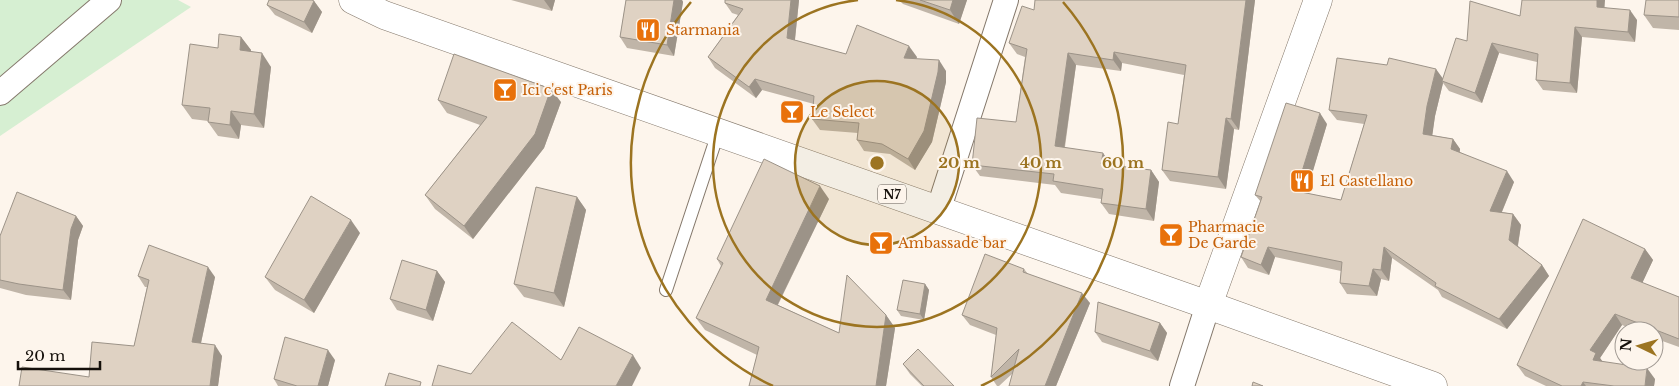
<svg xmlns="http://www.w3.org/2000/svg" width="1679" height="386" font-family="'Libre Baskerville',serif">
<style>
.green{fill:#d6efd2}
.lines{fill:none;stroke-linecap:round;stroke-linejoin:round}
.service-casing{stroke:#84786b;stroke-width:14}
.minor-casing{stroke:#84786b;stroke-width:26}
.tertiary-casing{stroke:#84786b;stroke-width:29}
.trunk-casing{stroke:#84786b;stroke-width:29}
.service{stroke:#fff;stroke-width:12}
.minor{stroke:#fff;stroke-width:24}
.tertiary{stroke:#fff;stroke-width:28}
.trunk{stroke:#fff;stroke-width:28}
.wall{fill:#c0b5a8}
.shaded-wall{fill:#9c9388}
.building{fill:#dfd2c3;stroke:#9c9388}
.ring{fill:none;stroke:#9c7421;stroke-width:2.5}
.labels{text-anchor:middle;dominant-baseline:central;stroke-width:4;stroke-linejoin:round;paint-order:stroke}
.shield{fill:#fdf5ec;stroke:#5b554e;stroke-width:1}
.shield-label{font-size:12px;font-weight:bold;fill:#15100b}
.food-label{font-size:14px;fill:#c56008;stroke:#fdf5ec;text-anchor:start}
.centre{fill:#9c7421;stroke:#fdf5ec;stroke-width:2.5}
.ring-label{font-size:15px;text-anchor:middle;font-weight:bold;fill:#9c7421;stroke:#fdf5ec;stroke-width:4;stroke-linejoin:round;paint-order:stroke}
</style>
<rect width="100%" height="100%" fill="#fdf5ec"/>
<path class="green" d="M0,0H178L191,7L0,136Z"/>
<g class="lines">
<defs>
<path id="service" d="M666,290L718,133"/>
<g id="minor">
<path d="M0,93L109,0"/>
<path d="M938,211L1006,0"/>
<path d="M1182,386L1208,305"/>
</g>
<path id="tertiary" d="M1208,305L1318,0"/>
<path id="trunk" d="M353,0L384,15L1208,305L1433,386"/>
</defs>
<use href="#service" class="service-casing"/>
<use href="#minor" class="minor-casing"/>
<use href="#tertiary" class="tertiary-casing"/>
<use href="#trunk" class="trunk-casing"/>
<use href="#service" class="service"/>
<use href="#minor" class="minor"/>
<use href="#tertiary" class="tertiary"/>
<use href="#trunk" class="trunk"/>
</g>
<g class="wall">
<path d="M511,0H555L552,11Z"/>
<path d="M626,0H682L683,2L674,56L627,48L620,37Z"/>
<path d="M799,0L795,40L846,54L917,57L916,59L946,71V82L932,142L915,170L890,154L864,151L857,140L858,133L820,130L812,119L814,104L762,90L756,98L715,68L708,57L738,15L732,13L725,3Z"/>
<path d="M899,0H967L959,24L903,4Z"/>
<path d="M1255,0L1239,130L1234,129L1226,189L1170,181L1162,170L1178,124L1184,75L1122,63L1121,71L1076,65L1065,147L1111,164V165L1151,170L1159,182L1154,221L1109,214L1101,203V199L1061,193L1055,185L980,176L972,165L1016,122L1025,57L1017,54L1009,43L1034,10Z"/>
<path d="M1679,0V30L1653,28L1644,15Z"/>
<path d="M314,1L322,12L312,33L275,15L267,5Z"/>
<path d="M1605,7L1637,20L1635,42L1582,37L1577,93L1543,90L1536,80L1537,62L1499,53L1482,103L1449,91L1443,83L1435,116L1432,135L1453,139L1460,149V152L1514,182L1502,212L1513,214L1521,225L1518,246L1542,265L1549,276L1507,329L1442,297L1438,290L1392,258L1389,281L1381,279L1377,296L1347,294L1340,283L1341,271L1275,257L1269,275L1248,268L1241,257L1261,202L1255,195L1327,124L1306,193L1341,200L1364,124L1337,120L1329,110L1443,78L1467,41L1520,16Z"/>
<path d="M241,37L251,50V52L271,67L264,128L241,125L239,139L218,136L208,122V121L192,119L182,105L218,48Z"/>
<path d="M438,100L561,102L544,148L473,239L435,209L425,195L480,125L447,113Z"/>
<path d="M577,197L586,210L564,307L524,297L514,284Z"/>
<path d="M829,199L778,305L839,333L886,315L895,328L886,386H749L757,355L705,330L696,318L721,266L717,259Z"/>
<path d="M76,216L83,226L78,240L71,300L26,295L0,288V236Z"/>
<path d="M360,233L314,313L275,290L265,277Z"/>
<path d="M1645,249L1653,260L1642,283L1679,297V347L1654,338V331H1637L1622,325L1600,358L1603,362L1655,379L1654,386H1546L1525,376L1517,365Z"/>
<path d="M1024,269L1028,274L1090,303L1056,386H1009L1013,373L999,386H997L991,377L996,335L970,325L962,315Z"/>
<path d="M437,271L445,282L433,321L397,310L390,299Z"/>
<path d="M138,276L215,277L201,343L222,356L218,386H19L89,377L134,346L147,287H145Z"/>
<path d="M925,284L929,290L924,320L901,316L897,310Z"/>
<path d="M1160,323L1167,333L1158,361L1102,342L1095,332Z"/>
<path d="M335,360L328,386H278L274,379Z"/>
<path d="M903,364L954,386H922L910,374Z"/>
</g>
<g class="shaded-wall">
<path d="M544,0H555L552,11Z"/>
<path d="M674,0H682L683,2L674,56L667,45Z"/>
<path d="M791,0H799L794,48L787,38Z"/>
<path d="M953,0H967L959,24L950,10Z"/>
<path d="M1246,0H1255L1239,130L1231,119Z"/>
<path d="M1597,0H1605L1604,17L1597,7Z"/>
<path d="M314,1L322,12L312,33L304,22Z"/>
<path d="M1630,10L1637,20L1635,42L1628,32Z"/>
<path d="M1575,27L1582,37L1577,93L1570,83Z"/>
<path d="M241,37L251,50L249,64L240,50Z"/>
<path d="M1492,43L1499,53L1482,103L1475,93Z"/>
<path d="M909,46L917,57L912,69L904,58Z"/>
<path d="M1114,52L1122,63L1121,71L1113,60Z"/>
<path d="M262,53L271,67L264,128L254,114Z"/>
<path d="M1068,53L1076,65L1063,157L1055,146Z"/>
<path d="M939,60L946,71V82L932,142L915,170L908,159Z"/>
<path d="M1436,69L1444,80L1442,81L1443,83L1435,116L1431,145L1423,134L1427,106Z"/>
<path d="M755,79L762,90L756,98L749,87Z"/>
<path d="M551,89L561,102L544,148L473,239L464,226Z"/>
<path d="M231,111L241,125L239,139L230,125Z"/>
<path d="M1320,113L1327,124L1304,201L1296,191Z"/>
<path d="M1226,118L1234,129L1226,189L1218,177Z"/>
<path d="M1453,139L1460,149L1458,160L1451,149Z"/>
<path d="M1103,153L1111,164L1109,175L1101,164Z"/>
<path d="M1151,170L1159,182L1154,221L1146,209Z"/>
<path d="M1507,171L1514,182L1498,221L1490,211Z"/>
<path d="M820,186L829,199L774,312L766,300Z"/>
<path d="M577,197L586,210L564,307L554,293Z"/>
<path d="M1513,214L1521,225L1517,250L1509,240Z"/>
<path d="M76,216L83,226L78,240L71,300L63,290L71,229Z"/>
<path d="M351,220L360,233L314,313L304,300Z"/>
<path d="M1268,247L1275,257L1269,275L1261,265Z"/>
<path d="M1384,247L1392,258L1389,281L1381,270Z"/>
<path d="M1645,249L1653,260L1639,290L1631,278Z"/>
<path d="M1542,265L1549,276L1507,329L1499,319Z"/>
<path d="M208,267L215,277L199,352L192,342Z"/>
<path d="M1373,269L1381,279L1377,296L1369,286Z"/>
<path d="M437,271L445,282L433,321L426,310Z"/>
<path d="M925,284L929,290L924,320L920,314Z"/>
<path d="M1082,293L1090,303L1056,386H1045Z"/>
<path d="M1615,314L1622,325L1600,358L1604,364L1593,360L1590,350Z"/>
<path d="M886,315L895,328L886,386H876Z"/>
<path d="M1160,323L1167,333L1158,361L1150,351Z"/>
<path d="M215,345L222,356L218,386H210Z"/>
<path d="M328,350L335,360L328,386H318Z"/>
<path d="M633,355L641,368L632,386H616Z"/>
<path d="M1647,368L1655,379L1654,386H1645Z"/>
<path d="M1583,382L1586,386H1581Z"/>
</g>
<g class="building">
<path d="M269,0H312L314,1L304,22L267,5Z"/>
<path d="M626,0H674L667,45L620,37Z"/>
<path d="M725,0H791L787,38L846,54L857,25L909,46L904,58L939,60L938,72L924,131L908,159L882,144L857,140L859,123L812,119L814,96L755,79L749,87L708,57L743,9L725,3Z"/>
<path d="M920,0H953L950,10Z"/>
<path d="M1035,0H1246L1231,119L1226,118L1218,177L1162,170L1168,122L1178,124L1186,65L1114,52L1113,60L1068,53L1055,146L1103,153L1101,164L1151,170L1146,209L1101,203L1103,189L1053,181L1054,174L972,165L977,118L1016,122L1027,49L1009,43L1022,6L1034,10Z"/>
<path d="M1522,0H1597V7L1630,10L1628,32L1575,27L1570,83L1536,80L1538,54L1492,43L1475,93L1442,81L1456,38L1467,41L1470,1L1520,16Z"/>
<path d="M1646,0H1679V17L1644,15Z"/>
<path d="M219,34L241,37L240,50L262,53L254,114L231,111L230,125L208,122L210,108L182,105L190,44L218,48Z"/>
<path d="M454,54L551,89L535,134L464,226L425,195L487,117L438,100Z"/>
<path d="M1337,58L1387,65L1389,58L1436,69L1427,106L1423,134L1453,139L1451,149L1507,171L1490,211L1513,214L1509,240L1542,265L1499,319L1435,286L1436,283L1384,247L1381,270L1373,269L1369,286L1340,283L1342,262L1268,247L1261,265L1241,257L1262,197L1255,195L1286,103L1320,113L1296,191L1341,200L1367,115L1329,110Z"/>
<path d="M764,159L820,186L766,300L839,333L847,275L886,315L876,386H749L759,347L696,318L723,263L717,259Z"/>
<path d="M536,187L577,197L554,293L514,284Z"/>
<path d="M17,192L76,216L71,229L63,290L19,284L0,280V236Z"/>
<path d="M311,196L351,220L304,300L265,277Z"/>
<path d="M1583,219L1645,249L1631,278L1679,297V339L1615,314L1590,350L1596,353L1593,360L1647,368L1645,386H1614L1583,382L1581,386H1562L1517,365Z"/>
<path d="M149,245L208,267L192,342L215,345L210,386H19L22,367L89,377L92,342L134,346L149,280L138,276Z"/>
<path d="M985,254L1024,269L1023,272L1082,293L1045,386H1009L1019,349L991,377L997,328L962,315Z"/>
<path d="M402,260L437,271L426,310L390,299Z"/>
<path d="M903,280L925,284L920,314L897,310Z"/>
<path d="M1098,302L1160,323L1150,351L1095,332Z"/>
<path d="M512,322L561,360L579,327L633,355L616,386H432L438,365L471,374Z"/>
<path d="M285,337L328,350L318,386H297L274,379Z"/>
<path d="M918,349L954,386H924L903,364Z"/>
<path d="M389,373L421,382L420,386H385Z"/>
<path d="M1253,382L1263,386H1252Z"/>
</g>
<circle cx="877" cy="163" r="82" fill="#9c7421" fill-opacity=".12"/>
<g class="ring">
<circle cx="877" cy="163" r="82"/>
<path d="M896 0A164 164 0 1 1 858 0"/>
<path d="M773 386A246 246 0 0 1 691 2M1063 2A246 246 0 0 1 981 386"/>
</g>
<defs>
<symbol id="restaurant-square" viewBox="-11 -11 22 22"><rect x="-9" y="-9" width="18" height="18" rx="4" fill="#e8710a" stroke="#fdf5ec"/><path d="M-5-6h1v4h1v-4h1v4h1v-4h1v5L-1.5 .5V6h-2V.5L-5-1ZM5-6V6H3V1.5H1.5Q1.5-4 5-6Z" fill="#fff"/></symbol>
<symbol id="bar-square" viewBox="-11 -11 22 22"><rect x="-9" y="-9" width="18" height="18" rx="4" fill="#e8710a" stroke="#fdf5ec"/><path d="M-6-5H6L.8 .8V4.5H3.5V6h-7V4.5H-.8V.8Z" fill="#fff"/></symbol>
</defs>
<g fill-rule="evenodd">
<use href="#restaurant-square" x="634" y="16" width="28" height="28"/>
<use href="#bar-square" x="491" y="76" width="28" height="28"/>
<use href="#bar-square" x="778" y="98" width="28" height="28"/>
<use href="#restaurant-square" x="1288" y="167" width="28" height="28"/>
<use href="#bar-square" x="1157" y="221" width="28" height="28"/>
<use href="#bar-square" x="867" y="229" width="28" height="28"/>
</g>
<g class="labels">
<rect class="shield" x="878" y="184.5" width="28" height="19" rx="4"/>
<g class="shield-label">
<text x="892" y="194">N7</text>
</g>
<g class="food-label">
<text x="666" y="30">Starmania</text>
<text x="522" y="90">Ici c'est Paris</text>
<text x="810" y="112">Le Select</text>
<text x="1320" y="181">El Castellano</text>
<text x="1188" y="227">Pharmacie<tspan x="1188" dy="16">De Garde</tspan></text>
<text x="898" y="243">Ambassade bar</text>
</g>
</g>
<circle cx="877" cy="163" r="8" class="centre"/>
<g class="ring-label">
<text x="959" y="168">20 m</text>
<text x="1041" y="168">40 m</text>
<text x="1123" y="168">60 m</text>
</g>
<g transform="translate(1639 346) rotate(275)"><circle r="24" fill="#fdf5ec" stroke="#a09992"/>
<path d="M0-4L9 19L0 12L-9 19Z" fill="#9c7421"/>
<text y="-8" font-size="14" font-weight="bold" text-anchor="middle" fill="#15100b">N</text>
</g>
<path d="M18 361v8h82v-8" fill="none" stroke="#15100b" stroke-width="2.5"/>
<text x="25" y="361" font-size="15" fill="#15100b" stroke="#fdf5ec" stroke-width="4" paint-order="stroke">20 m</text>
</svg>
